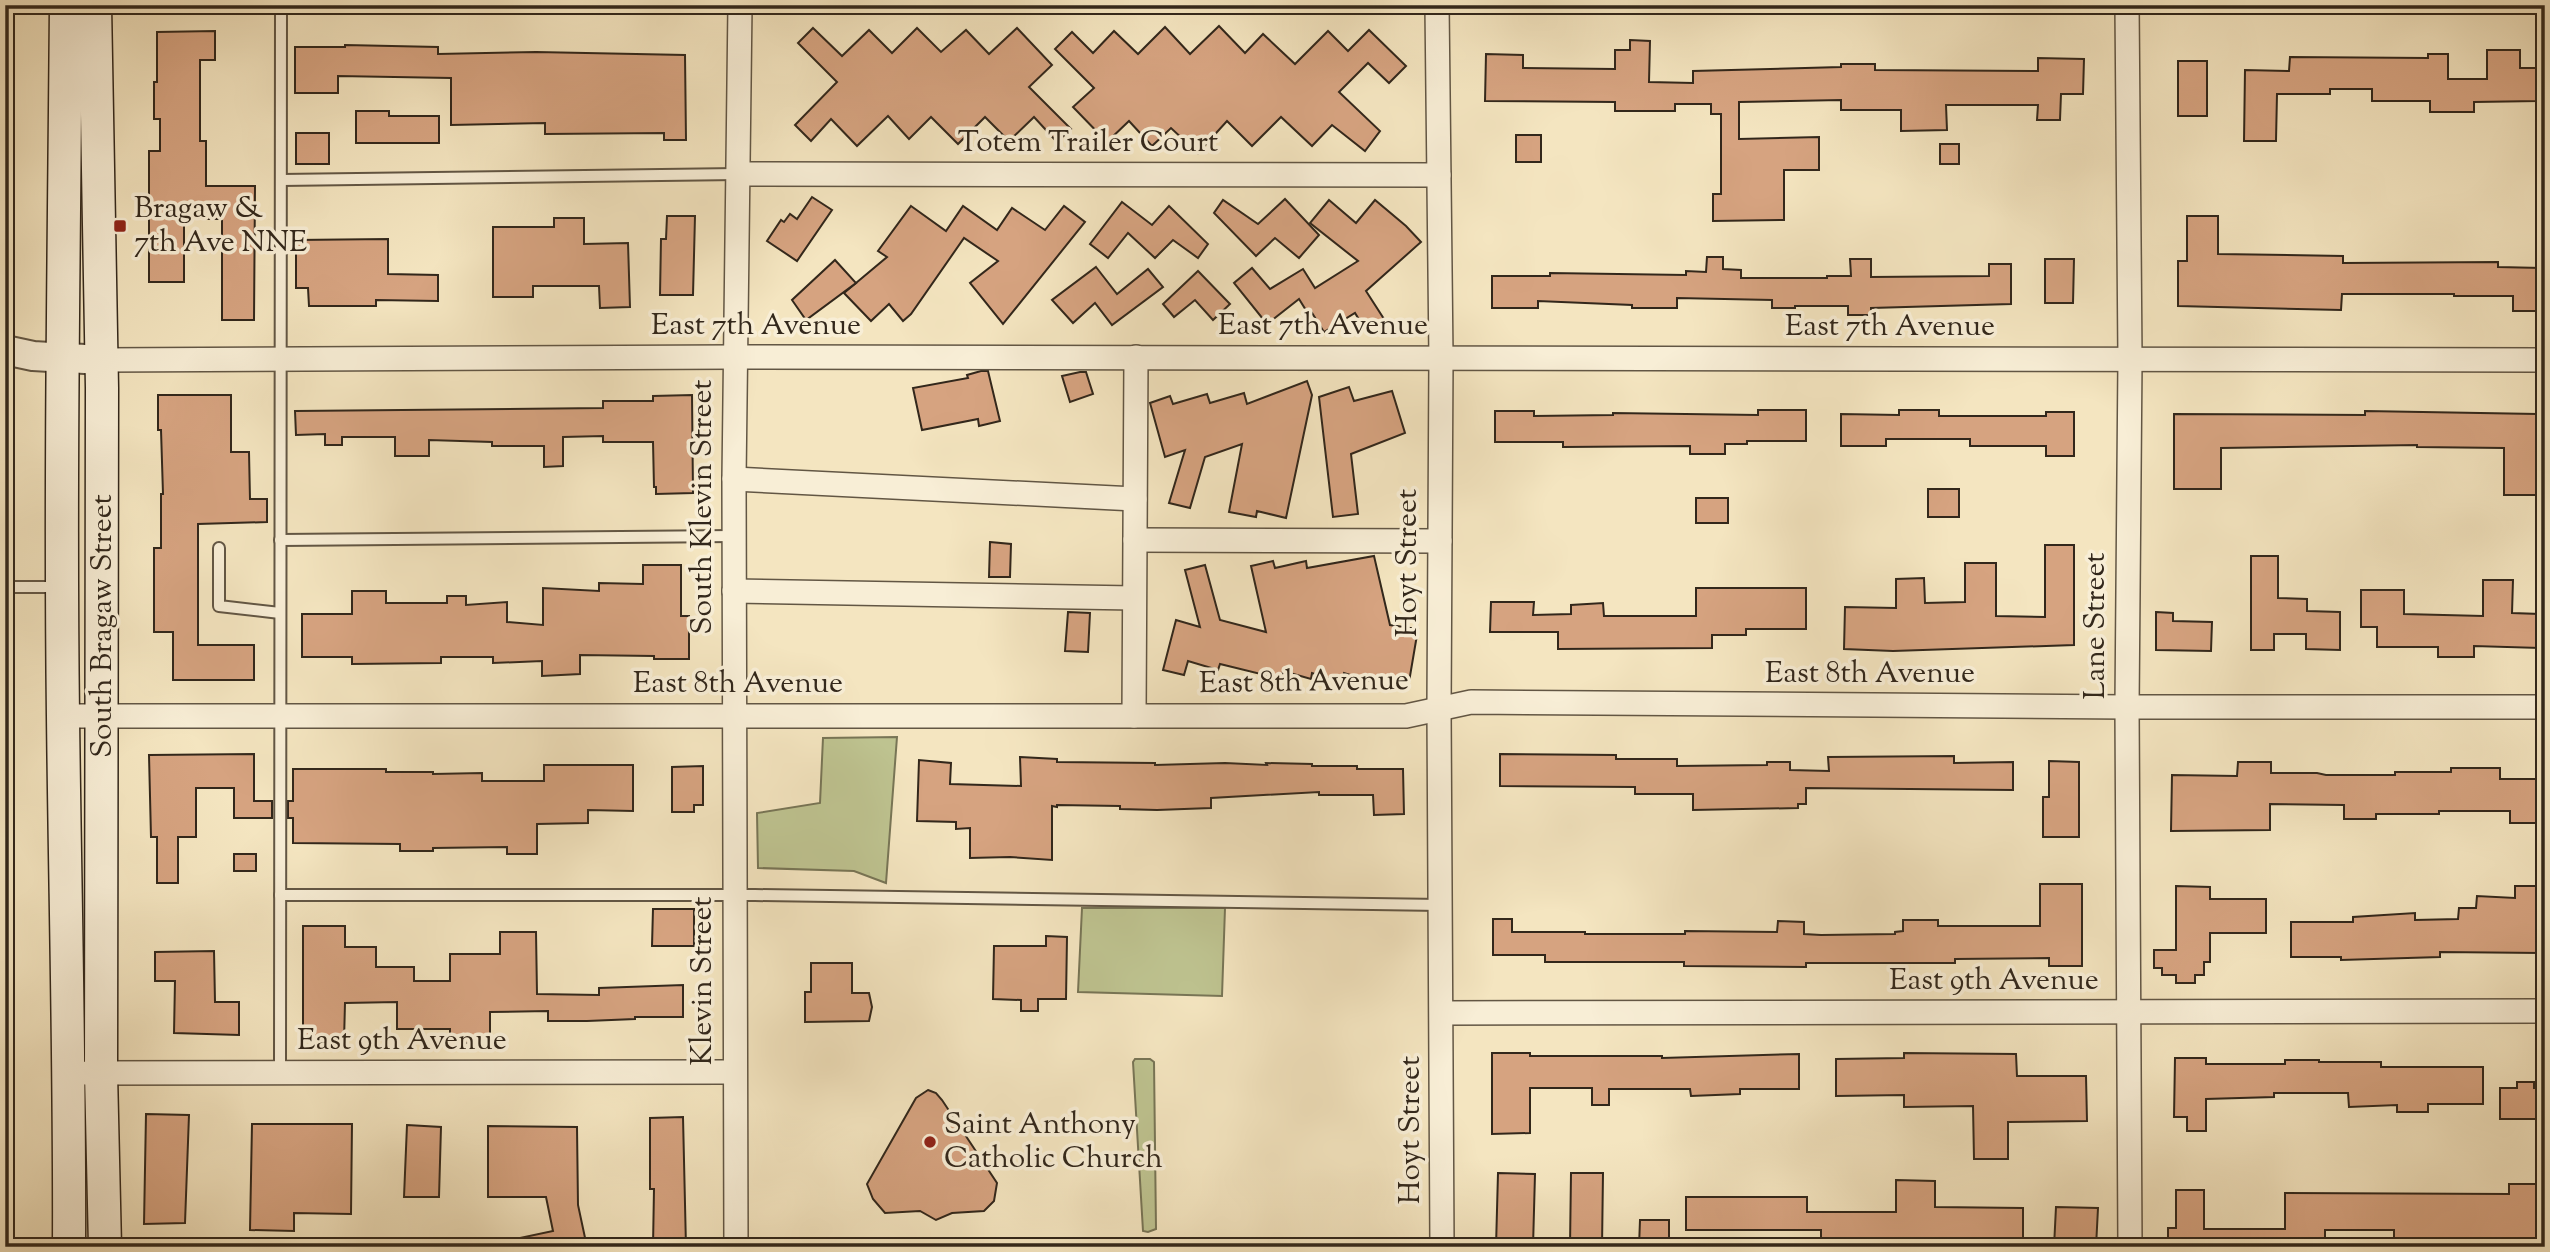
<svg xmlns="http://www.w3.org/2000/svg" width="2550" height="1252" font-family="'Sorts Mill Goudy',serif">
<style>
.green{fill:#bec390;stroke:#787556;stroke-width:2}
.building{fill:#d6a380;stroke:#32271b;stroke-width:2}
.lines{fill:none;stroke-linecap:round;stroke-linejoin:round}
.service-casing{stroke:#625644;stroke-width:14}
.minor-casing{stroke:#625644;stroke-width:26}
.tertiary-casing{stroke:#625644;stroke-width:32}
.secondary-casing{stroke:#32271b;stroke-width:35}
.service{stroke:#f8eed6;stroke-width:10}
.minor{stroke:#f8eed6;stroke-width:23}
.tertiary{stroke:#f8eed6;stroke-width:28}
.secondary{stroke:#f8eed6;stroke-width:32}
.poi-dot{fill:#8f2418;stroke:#f8eed6;stroke-width:2.5}
.labels{text-anchor:middle;dominant-baseline:central;stroke-width:7;stroke-linejoin:round;paint-order:stroke}
.street-label{font-size:30px;fill:#32271b;stroke:#f8eed6}
.poi-label{font-size:30px;fill:#32271b;stroke:#f8eed6;text-anchor:start}
</style>
<rect width="100%" height="100%" fill="#f4e5c0"/>
<filter id="stains"><feTurbulence type="fractalNoise" baseFrequency=".00286" numOctaves="4"/><feColorMatrix values="0 0 0 0 .2 0 0 0 0 .09 0 0 0 0 .02 0 0 0 .5 -.17"/></filter>
<radialGradient id="worn" r=".72"><stop offset=".6" stop-color="#630" stop-opacity="0"/><stop offset="1" stop-color="#630" stop-opacity=".3"/></radialGradient>
<g class="green">
<path d="M897,737L886,883L854,871L758,868L757,813L820,803L823,738Z"/>
<path d="M1082,908H1225L1222,996L1078,992Z"/>
<path d="M1135,1059H1150L1154,1062L1156,1229L1148,1232L1143,1231L1133,1062Z"/>
</g>
<g class="building">
<path d="M1219,26L1245,53L1263,34L1295,64L1328,31L1348,51L1369,30L1406,66L1389,83L1368,63L1339,92L1380,131L1365,151L1332,125L1312,146L1281,117L1252,146L1227,121L1198,153L1171,128L1152,146L1129,121L1107,142L1073,107L1094,88L1055,49L1072,32L1093,53L1114,31L1138,54L1165,27L1190,54Z"/>
<path d="M813,28L842,56L869,30L892,53L917,28L941,52L966,30L989,54L1017,28L1052,65L1029,87L1071,129L1057,142L1034,117L1009,141L985,117L958,144L931,117L909,139L888,116L857,146L831,119L811,141L795,125L837,82L798,43Z"/>
<path d="M215,31V60H200V141H206V186H255L254,320H222V219H184V282H149V151H160V119H154V82H157V32Z"/>
<path d="M1630,40L1650,41L1649,82L1693,83V71L1841,67V64H1875V70L2038,71V58L2084,59L2083,94H2061L2060,120H2037L2038,105H1946L1947,130L1901,131V110H1841V100L1739,102V139L1819,137V170H1784V220L1713,221V194H1721V114H1711V104H1675V111H1615V102L1485,101L1486,54L1523,55V68L1615,69V50H1630Z"/>
<path d="M345,45L438,47V54L536,52L685,55L686,140H664V133L545,134V123L451,125V78L338,76V93H295V47H345Z"/>
<path d="M2487,50H2520V68H2538V101L2474,102V112H2430V101H2372V89H2330V94H2277L2276,141H2244L2245,70L2289,71L2290,57L2428,58V54H2448V79H2487Z"/>
<rect x="2178" y="61" width="29" height="55"/>
<path d="M356,111H389V116H439V143H356Z"/>
<rect x="296" y="133" width="33" height="31"/>
<rect x="1516" y="135" width="25" height="27"/>
<rect x="1940" y="144" width="19" height="20"/>
<path d="M812,197L832,210L797,261L767,241L781,220L784,222L790,214L797,219Z"/>
<path d="M1285,199L1319,235L1299,258L1275,238L1256,256L1214,213L1223,200L1258,224Z"/>
<path d="M1329,200L1356,223L1375,200L1406,226L1421,242L1366,291L1384,319L1366,331L1355,313L1324,332L1312,313L1309,315L1299,299L1267,324L1234,283L1252,268L1270,289L1303,269L1315,288L1358,261L1310,223Z"/>
<path d="M1122,202L1152,225L1169,206L1208,244L1198,258L1173,240L1155,258L1128,233L1108,258L1090,244Z"/>
<path d="M911,206L946,231L963,206L997,230L1012,208L1045,230L1064,206L1085,222L1003,324L970,283L998,261L964,238L911,314L903,321L889,304L871,321L844,293L887,257L878,251Z"/>
<path d="M667,216H695L693,295H660L661,239H666Z"/>
<path d="M2187,216H2218V254L2343,256V263L2498,262V267L2545,268V311H2513V296H2454V294H2342L2341,310L2178,306V261H2187Z"/>
<path d="M554,218H584V244L628,243L630,307L600,308L599,286H533V297H493V227H554Z"/>
<path d="M388,239V274L438,275V301L376,300V306H309L308,288H296V240Z"/>
<path d="M1707,257H1723V269L1741,270V278H1827V276H1851L1850,259H1871V277L1989,276V264H2011V304L1871,308V315H1848V306H1795V308H1772V300L1677,298V308H1632V305L1538,301V308H1492V276H1550V273L1686,275V271L1706,272Z"/>
<path d="M2045,259H2074L2073,303H2045Z"/>
<path d="M835,260L856,283L806,320L792,300Z"/>
<path d="M1096,267L1117,294L1148,269L1163,287L1112,325L1095,303L1073,323L1052,300Z"/>
<path d="M1198,271L1230,304L1213,320L1195,300L1174,317L1163,304Z"/>
<path d="M981,371H988L1000,421L979,426L978,419L922,430L913,388L968,378L967,375Z"/>
<path d="M1080,372H1086L1093,394L1070,402L1062,376Z"/>
<path d="M1307,381L1312,395L1286,518L1257,511L1256,517L1229,512L1242,444L1205,457L1190,508L1169,503L1185,450L1165,457L1150,403L1170,396L1173,404L1207,394L1210,403L1244,393L1247,404Z"/>
<path d="M1349,387L1354,401L1392,391L1405,433L1351,454L1358,514L1333,517L1319,397Z"/>
<path d="M158,395H231V452H249L250,499H267V522L198,524V645H254V680H173V632H154V548H161V494H163L161,430H158Z"/>
<path d="M692,395L693,493L656,494V487H654L653,442H603V436L563,437V466L544,467V446H492V442L429,440V456H395V437H342V445H325V434L296,435L295,411L603,408V401H653V396Z"/>
<path d="M1758,410H1806V441H1747V444H1725V454H1690V446L1563,447V442H1495V411H1534V416L1613,415V413L1758,415Z"/>
<path d="M1899,410H1939V416H2046V412H2074V456H2046V446H1970V439H1886V446H1841V414L1899,415Z"/>
<path d="M2365,411L2537,414V495H2504V448L2417,447V445L2221,448V489H2174V414L2365,415Z"/>
<rect x="1928" y="489" width="31" height="28"/>
<rect x="1696" y="498" width="32" height="25"/>
<path d="M990,542L1011,544L1010,577H989Z"/>
<path d="M2045,545H2074V645L1893,651L1844,649L1845,607L1896,608V579L1924,578L1925,603L1965,602V563H1996V616L2045,617Z"/>
<path d="M1374,556L1390,625L1418,629L1409,682L1379,675L1376,683L1344,673L1342,682L1312,673L1311,679L1283,671L1281,679L1220,664L1218,670L1188,661L1184,675L1163,670L1176,620L1200,627L1185,570L1205,565L1220,620L1266,632L1251,566L1273,561L1275,568L1306,561L1307,568Z"/>
<path d="M2251,556H2278V598L2307,599V611L2340,612V650L2306,649V634H2274V650H2251Z"/>
<path d="M643,565H681V616H689V659H654V656L580,655V674L542,676V661L493,663V657H441V663L352,664V657H302V614H352V591H386V603H447V596H466V605L507,602V622L543,625V588L599,591V583L643,584Z"/>
<path d="M2483,580H2513L2512,613L2540,614V648L2474,646V657H2438V647H2377V627H2361V590H2404V614L2483,616Z"/>
<path d="M1696,588H1806V629H1746V635H1712V648L1558,649V632H1490L1491,602H1534L1533,615L1571,614V605L1603,603L1604,616H1696Z"/>
<path d="M1068,612L1090,613L1088,652L1065,651Z"/>
<path d="M2156,612L2173,613V621L2212,622L2211,651L2156,650Z"/>
<path d="M254,754V801H272V818H234V788H196V837H178V883H157V837H151L149,755Z"/>
<path d="M1500,754L1616,755V759H1677V766L1767,765V762H1790V770L1829,771L1828,757L1954,756V763L2013,762V790L1806,788V804H1798V808L1693,810V794H1635V787L1500,786Z"/>
<path d="M1020,757L1057,759V762L1155,763V765L1225,763L1267,765L1266,763L1312,764V766H1357V769H1403L1404,814L1374,815L1373,795H1319V792L1211,798V808L1157,810L1120,809V806L1057,805V807L1052,806V860L1010,857L970,858V828L956,829V822L917,821L919,760L951,763L950,784L1021,786Z"/>
<path d="M2049,761L2079,762V837H2043V797H2049Z"/>
<path d="M2238,762H2271V773H2317L2326,775H2395V772H2451V768H2500V779H2543V823H2510V811H2439V814H2376V819H2344V805L2270,804V830L2171,831L2172,775L2237,776Z"/>
<path d="M544,765H633V811L588,810V823L537,824V854H507V847L433,848V851H400V844L293,843V818H288V801H293V769H386V772H433V774L482,773V781H544Z"/>
<path d="M703,766V805H694V812H672V767Z"/>
<rect x="234" y="854" width="22" height="17"/>
<path d="M2040,884H2082V966H2049V958L1955,959V963H1806V967L1684,966V962H1545V955H1493V919H1512V932H1585V934H1685V931L1777,932L1778,921L1804,922V934L1821,935L1895,934V932L1903,931V920H1938V926H2040Z"/>
<path d="M2176,886L2210,887V899H2266V933H2210V962H2204V975H2195V983H2176V975H2162V968H2154V950H2176Z"/>
<path d="M2515,886H2545V953L2440,952V957L2341,960V957H2291V922H2353V917L2415,913V920L2458,919L2459,908H2476L2477,896L2515,898Z"/>
<path d="M653,909H694V946H652Z"/>
<path d="M303,926H345V947H376V967H414V981H450V954H500V932H536L537,994L599,995V988L683,985V1017H635V1019L587,1021H548V1011L490,1012V1043H450V1029H397V1002L345,1003L344,1041H303Z"/>
<path d="M1046,936L1067,937L1066,999H1038V1011H1021V1000L993,999L994,946H1046Z"/>
<path d="M214,951L215,1002H239V1035L174,1033L175,981H155V952Z"/>
<path d="M811,963H852V993H869L872,1007L869,1021L805,1022V992H811Z"/>
<path d="M1492,1053H1530V1056H1662V1058L1799,1054V1089H1740V1094L1691,1096L1690,1089H1609V1105H1592V1088H1530V1133L1492,1134Z"/>
<path d="M1904,1053L2016,1054L2017,1076H2086L2087,1121L2008,1122V1159H1974L1973,1106L1904,1107V1095L1836,1096V1059L1904,1058Z"/>
<path d="M2175,1058H2206V1064H2285V1060H2319V1062H2381V1067H2483V1104H2428V1112H2397V1105L2349,1107L2348,1093H2274V1097L2206,1099V1131H2187V1117H2174Z"/>
<path d="M2517,1082H2534V1088H2544V1119H2500V1088H2517Z"/>
<path d="M928,1090L936,1093L942,1100L997,1183L994,1201L984,1211L952,1213L936,1220L920,1211L885,1213L873,1199L867,1184L916,1098Z"/>
<path d="M146,1114L189,1115L185,1223L144,1224Z"/>
<path d="M683,1117L686,1247H653L654,1189H650V1118Z"/>
<path d="M252,1124H352L351,1214L294,1213V1231L250,1230Z"/>
<path d="M407,1125L441,1127L439,1197H404Z"/>
<path d="M488,1126L577,1127L578,1205L587,1247H515V1239L553,1231L546,1197H488Z"/>
<path d="M1498,1173L1535,1174L1533,1247H1496Z"/>
<path d="M1571,1173H1603L1602,1247H1570Z"/>
<path d="M1896,1180L1935,1181V1207L2023,1208V1247H1821V1230H1686V1197H1807V1212H1896Z"/>
<path d="M2509,1184H2545V1241H2490V1246L2482,1247H2402L2394,1246V1230H2325V1247H2168V1228H2176V1190H2204V1229H2285V1193L2509,1194Z"/>
<path d="M2056,1207L2098,1208L2096,1247H2054Z"/>
<path d="M1640,1220H1669V1247H1639Z"/>
</g>
<g class="lines">
<defs>
<g id="service">
<path d="M281,180L738,174"/>
<path d="M280,540L734,536"/>
<path d="M219,548V606L280,613"/>
<path d="M5,587H60"/>
<path d="M280,895H755L1441,905"/>
<path d="M280,1073L281,5"/>
</g>
<g id="minor">
<path d="M1437,5L1441,358L1439,709L1442,1247"/>
<path d="M2127,5L2130,359L2127,707L2130,1247"/>
<path d="M738,174L1439,175"/>
<path d="M102,360L735,357L2545,360"/>
<path d="M734,479L1135,499"/>
<path d="M1135,540L1440,541"/>
<path d="M734,591L1134,598"/>
<path d="M63,716H1406L1471,702L2127,707H2545"/>
<path d="M1134,716L1136,357"/>
<path d="M1442,1013L2545,1011"/>
<path d="M87,1073L735,1072"/>
<path d="M736,1247L734,479L740,5"/>
</g>
<path id="tertiary" d="M5,350L33,356L102,360"/>
<g id="secondary">
<path d="M66,5C64,242 60,479 63,716C65,893 70,1070 69,1247"/>
<path d="M95,5L102,388L101,1073L105,1247"/>
</g>
</defs>
<use href="#service" class="service-casing"/>
<use href="#minor" class="minor-casing"/>
<use href="#tertiary" class="tertiary-casing"/>
<use href="#secondary" class="secondary-casing"/>
<use href="#service" class="service"/>
<use href="#minor" class="minor"/>
<use href="#tertiary" class="tertiary"/>
<use href="#secondary" class="secondary"/>
</g>
<g class="poi-dot">
<rect x="113" y="219" width="14" height="14" rx="3.5"/>
<circle cx="930" cy="1142" r="7"/>
</g>
<g class="labels">
<g class="street-label">
<text x="1088" y="143">Totem Trailer Court</text>
<text x="756" y="326">East 7th Avenue</text>
<text x="1323" y="326">East 7th Avenue</text>
<text x="1890" y="327">East 7th Avenue</text>
<text transform="translate(703 507) rotate(-90)">South Klevin Street</text>
<text transform="translate(1408 563) rotate(-90)">Hoyt Street</text>
<text transform="translate(103 626) rotate(-90)">South Bragaw Street</text>
<text transform="translate(2096 626) rotate(-90)">Lane Street</text>
<text x="1870" y="674">East 8th Avenue</text>
<text transform="translate(1304 683) rotate(-1)">East 8th Avenue</text>
<text x="738" y="684">East 8th Avenue</text>
<text transform="translate(703 981) rotate(-90)">Klevin Street</text>
<text x="1994" y="981">East 9th Avenue</text>
<text x="402" y="1041">East 9th Avenue</text>
<text transform="translate(1411 1130) rotate(-90)">Hoyt Street</text>
</g>
<g class="poi-label">
<text x="134" y="209">Bragaw &amp;<tspan x="134" dy="34">7th Ave NNE</tspan></text>
<text x="944" y="1125">Saint Anthony<tspan x="944" dy="34">Catholic Church</tspan></text>
</g>
</g>
<rect width="2550" height="1252" fill="none" stroke="#f4e5c0" stroke-width="28"/>
<rect x="7" y="7" width="2536" height="1238" fill="none" stroke="#32271b" stroke-width="3.5"/>
<rect x="14" y="14" width="2522" height="1224" fill="none" stroke="#32271b" stroke-width="2"/>
<rect width="100%" height="100%" filter="url(#stains)"/>
<rect width="100%" height="100%" fill="url(#worn)"/>
</svg>
